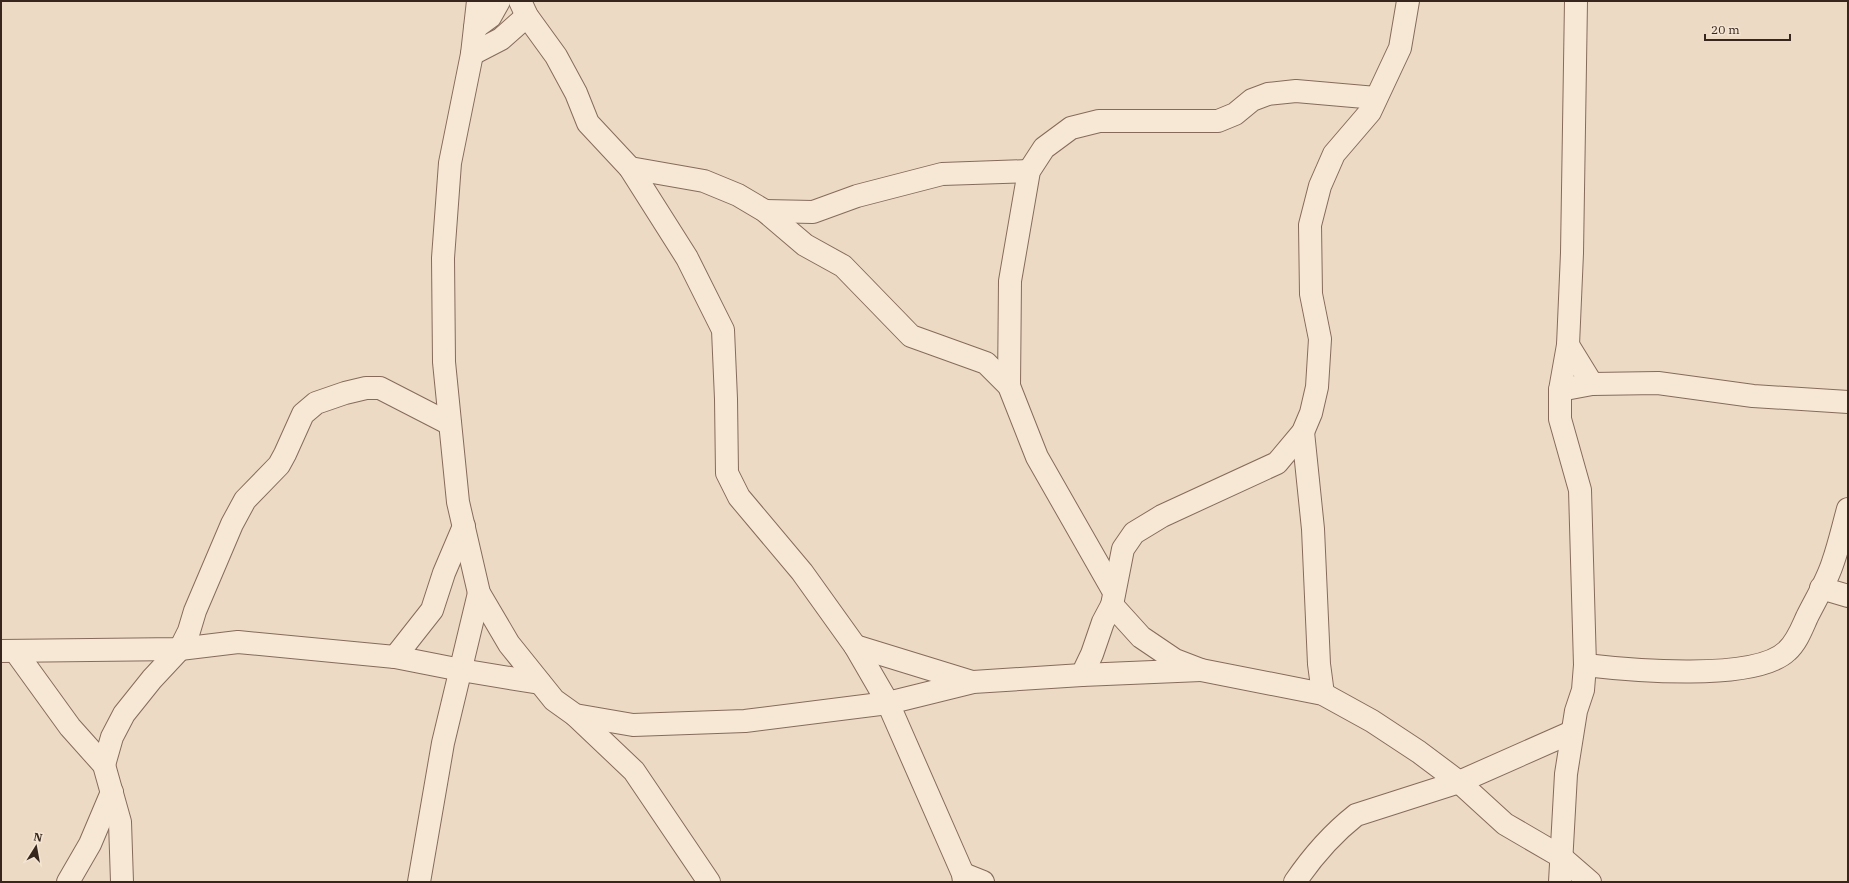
<svg xmlns="http://www.w3.org/2000/svg" width="1849" height="883" font-family="'IBM Plex Serif',serif">
<style>
.lines{fill:none;stroke-linecap:round;stroke-linejoin:round}
.minor-casing{stroke:#866b5b;stroke-width:24}
.minor{stroke:#f7e8d6;stroke-width:22}
</style>
<rect width="100%" height="100%" fill="#ecdac4"/>
<g class="lines">
<defs>
<g id="minor">
<path d="M478,1L472,54L450,163L443,258L444,362L458,502L479,593L509,644L554,700L575,715L633,725L745,721L888,703L973,682L1082,675L1201,670"/>
<path d="M520,1L527,16L556,56L576,93L588,123L630,168L687,258L723,330L726,399L727,473L739,497L802,572L855,646L888,703L963,874L964,882"/>
<path d="M475,28L490,17L499,1"/>
<path d="M472,54L501,39L527,16"/>
<path d="M630,168L704,181L738,195L765,211L805,245L843,266L911,336L986,363L1009,386L1037,457L1114,592"/>
<path d="M765,211L813,212L857,196L942,174L1029,171"/>
<path d="M1568,345L1592,384"/>
<path d="M1009,386L1010,281L1029,171L1044,148L1071,128L1099,121H1218L1235,114L1252,100L1268,94L1296,91L1376,98"/>
<path d="M1560,390L1592,384L1658,383L1753,396L1848,402"/>
<path d="M1303,432L1313,529L1319,664L1323,694"/>
<path d="M1821,588L1848,596"/>
<path d="M1112,605L1141,637L1175,660L1201,670L1323,694L1372,721L1419,752L1459,782L1505,824L1560,856L1590,882"/>
<path d="M855,646L972,682"/>
<path d="M1,651L180,649L238,642L395,657L461,670L540,683"/>
<path d="M15,651L70,727L104,765L120,822L122,882"/>
<path d="M395,657L432,610L444,573L464,526"/>
<path d="M1585,665C1628,670 1755,682 1787,651C1797,642 1802,628 1807,617C1816,599 1827,581 1833,562C1839,545 1843,527 1848,509"/>
<path d="M1082,675L1092,654L1103,622L1112,605L1123,549L1134,533L1162,516L1277,463L1303,432L1311,413L1317,387L1320,339L1311,294L1310,225L1320,186L1334,154L1370,112L1400,48L1408,1"/>
<path d="M575,715L634,771L709,882"/>
<path d="M104,765L112,737L124,714L152,679L180,649L189,631L195,611L232,524L245,500L279,465L285,454L303,414L316,403L345,393L366,388H380L450,424"/>
<path d="M963,874L983,882"/>
<path d="M68,882L90,844L112,792"/>
<path d="M419,882L443,743L479,593"/>
<path d="M1295,882C1312,857 1332,834 1356,815L1459,782L1572,732"/>
<path d="M1560,882L1566,774L1576,711L1583,690L1585,665L1580,490L1560,419V390L1568,345L1572,253L1576,1"/>
</g>
</defs>
<use href="#minor" class="minor-casing"/>
<use href="#minor" class="minor"/>
</g>
<rect width="1849" height="883" fill="none" stroke="#36261e" stroke-width="4"/>
<g transform="translate(36 847) rotate(11)" stroke="#f4e5d3" stroke-width="3" paint-order="stroke">
<path d="M0-3L7 15L0 10L-7 15Z" fill="#36261e"/>
<text y="-6" font-size="11" font-weight="bold" text-anchor="middle" fill="#36261e">N</text>
</g>
<path d="M1705 34v6h85v-6" fill="none" stroke="#36261e" stroke-width="2"/>
<text x="1711" y="34" font-size="12" fill="#36261e" stroke="#f4e5d3" stroke-width="3" paint-order="stroke">20 m</text>
</svg>
